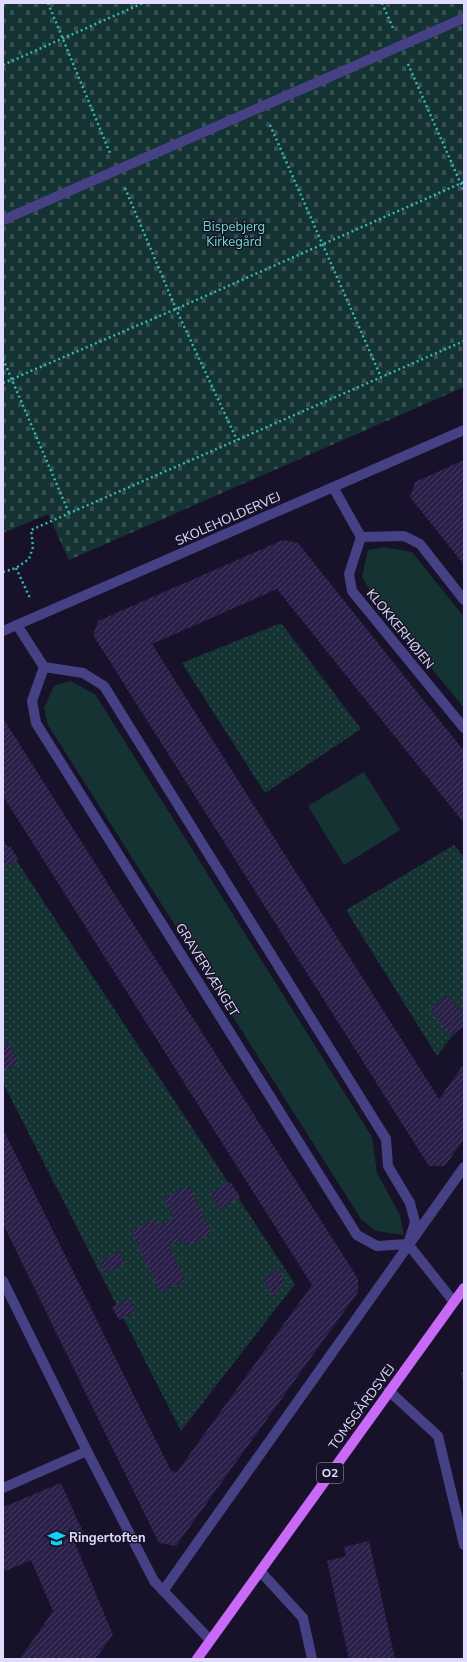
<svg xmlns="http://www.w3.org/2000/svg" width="467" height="1662" font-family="'Nunito Sans',sans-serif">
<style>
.green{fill:#153333}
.cemetery{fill:url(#cemetery-stones)}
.garden{fill:url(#garden-dots)}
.building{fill:url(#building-hatch)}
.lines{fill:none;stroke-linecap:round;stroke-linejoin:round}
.path{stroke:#37b6b4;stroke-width:2.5;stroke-dasharray:2 3;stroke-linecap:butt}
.minor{stroke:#464085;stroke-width:10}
.major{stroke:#c969f7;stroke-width:10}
.labels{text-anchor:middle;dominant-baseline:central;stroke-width:3;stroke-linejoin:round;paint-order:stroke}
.shield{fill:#171229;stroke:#a49fbd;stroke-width:1}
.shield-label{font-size:12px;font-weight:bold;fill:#e1dcfd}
.park-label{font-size:13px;fill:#6bdbc4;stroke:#171229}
.street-label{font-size:13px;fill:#e1dcfd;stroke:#171229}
.poi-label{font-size:13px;font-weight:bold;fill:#e1dcfd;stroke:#171229;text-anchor:start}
</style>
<defs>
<pattern id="cemetery-stones" width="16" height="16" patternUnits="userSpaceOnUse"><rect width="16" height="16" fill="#153333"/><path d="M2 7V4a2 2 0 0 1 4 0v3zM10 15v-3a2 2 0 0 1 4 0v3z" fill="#375051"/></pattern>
<pattern id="garden-dots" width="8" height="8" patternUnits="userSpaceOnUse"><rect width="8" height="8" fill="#153333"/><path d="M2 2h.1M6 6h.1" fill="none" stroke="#375051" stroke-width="1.8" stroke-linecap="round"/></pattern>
<pattern id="building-hatch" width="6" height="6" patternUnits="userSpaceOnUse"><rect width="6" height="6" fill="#2a1f49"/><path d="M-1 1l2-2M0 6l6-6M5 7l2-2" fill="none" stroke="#493f64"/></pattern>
</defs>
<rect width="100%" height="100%" fill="#171229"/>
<g class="green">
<path d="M384,547L412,552L464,617V708L372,595L362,577L368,550Z"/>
<path d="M70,681L95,694L372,1137L377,1173L400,1215L404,1235L376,1231L361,1219L48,725L44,708L54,686Z"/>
<path d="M364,772L400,830L344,865L308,806Z"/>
</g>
<path class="cemetery" d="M3,3H464V387L69,560L48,514L3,533Z"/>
<g class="garden">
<path d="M281,623L361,729L265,793L182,663Z"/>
<path d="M3,840L295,1284L181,1431L3,1083Z"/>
<path d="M454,845L464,857V1021L437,1056L346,910Z"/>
</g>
<g class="building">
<path d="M464,460V565L410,497L415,482Z"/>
<path d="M283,540L298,543L464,751V823L277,589L152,644L439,1099L464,1064V1139L445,1166H429L93,635L98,621Z"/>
<path d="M3,718L358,1279V1292L176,1546L159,1543L3,1224V1129L171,1471L177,1472L312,1285L3,796Z"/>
<path d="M10,846L18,859L3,869V851Z"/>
<path d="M448,995L464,1015V1026L451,1036L430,1009Z"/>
<path d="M9,1043L19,1063L3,1071V1046Z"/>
<path d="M230,1181L240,1197L220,1210L210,1193Z"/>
<path d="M189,1186L212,1233L187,1246L184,1239L169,1246L185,1280L160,1292L131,1231L156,1219L159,1226L174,1218L164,1198Z"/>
<path d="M119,1251L125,1263L105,1273L99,1261Z"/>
<path d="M278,1269L285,1281L273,1297L262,1280Z"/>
<path d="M129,1299L136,1312L119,1320L112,1307Z"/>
<path d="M461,1372H464V1383H463Z"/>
<path d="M61,1483L85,1537L74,1541L113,1635L95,1659H20L53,1611L31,1560L3,1572V1507Z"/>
<path d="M369,1541L395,1659H349L327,1561L346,1556L344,1547Z"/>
</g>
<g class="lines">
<g class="path">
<path d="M48,3L110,153"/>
<path d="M382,3L393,28"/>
<path d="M408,64L464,191"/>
<path d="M3,65L143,3"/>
<path d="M270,125L381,377"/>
<path d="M125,188L176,309L237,440"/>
<path d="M3,359L69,513"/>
<path d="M3,383L176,309L464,182"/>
<path d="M16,568L30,598"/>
<path d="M3,572L16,568L29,559L33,547L31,530L464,341"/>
</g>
<g class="minor">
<path d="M3,220L464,18"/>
<path d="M333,487L361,537L404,536L420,544L464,600"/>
<path d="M361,537L349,574L352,591L464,728"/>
<path d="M17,625L44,667L83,673L104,686L386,1139L388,1166L410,1203L415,1222L408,1244L454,1302"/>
<path d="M3,631L464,430"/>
<path d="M44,667L32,701L36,723L357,1235L377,1246L408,1244"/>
<path d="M3,1281L87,1451L154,1581L210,1640"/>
<path d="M389,1391L438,1436L464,1545"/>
<path d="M3,1488L87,1451"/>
<path d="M260,1571L303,1618L312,1659"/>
<path d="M163,1591L464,1167"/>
</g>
<path class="major" d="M197,1659L464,1288"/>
</g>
<defs>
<symbol id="school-bare" viewBox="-9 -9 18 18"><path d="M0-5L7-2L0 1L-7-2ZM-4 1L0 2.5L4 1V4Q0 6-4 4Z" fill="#13d1f2" stroke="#171229" stroke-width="2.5" paint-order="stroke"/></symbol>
</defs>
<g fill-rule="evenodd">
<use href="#school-bare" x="44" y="1526" width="25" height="25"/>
</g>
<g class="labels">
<rect class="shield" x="317" y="1463" width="26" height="20" rx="3"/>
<g class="shield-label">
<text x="330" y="1473">O2</text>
</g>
<g class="park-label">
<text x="234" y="227">Bispebjerg<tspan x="234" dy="15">Kirkegård</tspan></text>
</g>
<g class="street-label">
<text transform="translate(228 519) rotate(-24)">SKOLEHOLDERVEJ</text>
<text transform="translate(400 629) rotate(51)">KLOKKERHØJEN</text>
<text transform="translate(207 970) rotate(58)">GRAVERVÆNGET</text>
<text transform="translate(362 1407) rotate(-54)">TOMSGÅRDSVEJ</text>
</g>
<g class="poi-label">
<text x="69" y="1538">Ringertoften</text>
</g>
</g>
<rect width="467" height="1662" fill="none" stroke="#e1dcfd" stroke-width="8"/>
</svg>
